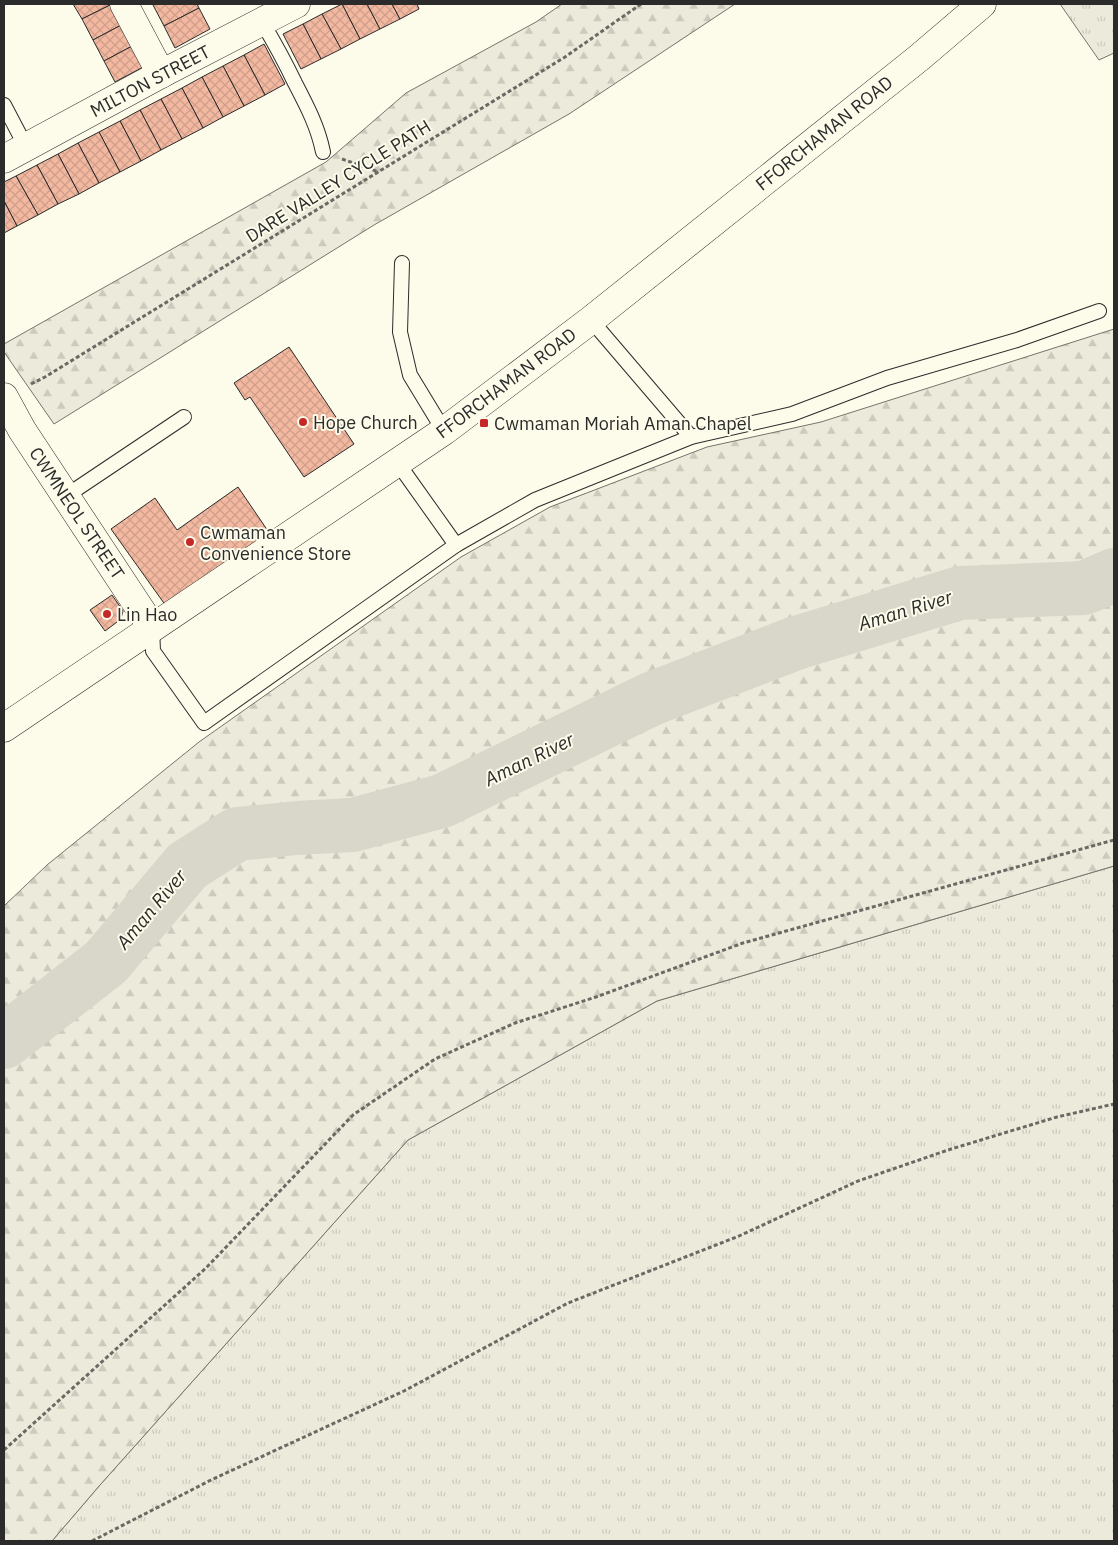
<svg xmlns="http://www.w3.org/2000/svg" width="1118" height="1545" font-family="'IBM Plex Sans',sans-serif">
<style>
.grass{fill:url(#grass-tufts);stroke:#74746e}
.forest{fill:url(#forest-firs);stroke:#74746e}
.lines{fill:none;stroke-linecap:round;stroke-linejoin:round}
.river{stroke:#d8d7c9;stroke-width:54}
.building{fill:url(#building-cross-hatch);stroke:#2b2b2b}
.lane-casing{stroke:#2b2b2b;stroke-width:16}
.street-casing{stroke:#2b2b2b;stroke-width:29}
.path{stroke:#6a6964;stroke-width:3;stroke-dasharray:4 2.5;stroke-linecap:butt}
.lane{stroke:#fdfbea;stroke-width:14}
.street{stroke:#fdfbea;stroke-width:28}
.poi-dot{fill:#c62828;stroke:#fdfbea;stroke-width:2}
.labels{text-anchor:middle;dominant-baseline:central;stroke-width:4;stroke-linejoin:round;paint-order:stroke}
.street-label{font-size:18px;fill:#2b2b2b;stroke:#fdfbea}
.poi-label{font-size:18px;fill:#2b2b2b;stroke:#fdfbea;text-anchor:start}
.water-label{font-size:19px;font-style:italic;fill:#2b2b2b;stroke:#fdfbea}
</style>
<defs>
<pattern id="grass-tufts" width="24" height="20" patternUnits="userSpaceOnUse" patternTransform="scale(1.25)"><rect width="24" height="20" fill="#ecebdb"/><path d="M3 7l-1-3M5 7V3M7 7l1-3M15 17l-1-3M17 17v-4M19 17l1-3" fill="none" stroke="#cbcabc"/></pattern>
<pattern id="forest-firs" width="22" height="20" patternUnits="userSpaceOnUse" patternTransform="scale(1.25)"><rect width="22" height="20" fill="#ecebdb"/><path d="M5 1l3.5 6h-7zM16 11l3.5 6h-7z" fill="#cbcabc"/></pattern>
<pattern id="building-cross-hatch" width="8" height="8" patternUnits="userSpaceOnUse" patternTransform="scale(1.25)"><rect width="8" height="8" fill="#f2b8a0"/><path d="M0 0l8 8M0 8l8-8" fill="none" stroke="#d09e8a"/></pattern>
</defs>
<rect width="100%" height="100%" fill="#fdfbea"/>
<g class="grass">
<path d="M1060,4H1114V53L1099,60Z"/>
<path d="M1114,866V1541H52L100,1485L408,1140L657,1001Z"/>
</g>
<g class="forest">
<path d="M562,4H735L569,114L374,225L54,424L4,352V344L326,162L406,93L536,22Z"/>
<path d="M1114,329V866L657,1001L408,1140L100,1485L52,1541H4V906L47,865L199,742L461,557L550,507L707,447L821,422Z"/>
</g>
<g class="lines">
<path class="river" d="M4,1042L106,962L187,866L237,834L297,828L353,825L442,801L651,699L796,643L960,593L1084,588L1114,575"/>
</g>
<g class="building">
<path d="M73,4H112L82,19Z"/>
<path d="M112,4L125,23L93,40L82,19Z"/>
<path d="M154,4H197L199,8L164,26L153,5Z"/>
<path d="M342,4H367L380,29L360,39Z"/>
<path d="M342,4L360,39L341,49L322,14Z"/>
<path d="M367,4H392L400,19L380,29Z"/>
<path d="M392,4H417L419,9L400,19Z"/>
<path d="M199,8L210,29L175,48L164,26Z"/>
<path d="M322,14L341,49L321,59L303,24Z"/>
<path d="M125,23L136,44L104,61L93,40Z"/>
<path d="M303,24L321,59L301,69L283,34Z"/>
<path d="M136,44L147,65L115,82L104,61Z"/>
<path d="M264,44L285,84L265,95L244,55Z"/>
<path d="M244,55L265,95L244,106L223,66Z"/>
<path d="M223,66L244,106L223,117L202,77Z"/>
<path d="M202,77L223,117L203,128L182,88Z"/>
<path d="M182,88L203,128L182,139L161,99Z"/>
<path d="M161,99L182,139L161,150L140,110Z"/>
<path d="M140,110L161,150L141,161L120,121Z"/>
<path d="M120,121L141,161L120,172L99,132Z"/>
<path d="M99,132L120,172L99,183L78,143Z"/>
<path d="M78,143L99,183L79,194L58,154Z"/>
<path d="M58,154L79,194L58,204L37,165Z"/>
<path d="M37,165L58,204L38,215L16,176Z"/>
<path d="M16,176L38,215L17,226L4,201V182Z"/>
<path d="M4,201L17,226L4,233Z"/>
<path d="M289,347L354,444L304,477L250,397L245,400L234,383Z"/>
<path d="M238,487L270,534L166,606L111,529L155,498L177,530Z"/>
<path d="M112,595L123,611L121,619L105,631L90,610Z"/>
</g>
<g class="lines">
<defs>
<g id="lane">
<path d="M262,22C274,42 285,62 295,83C307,106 318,127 323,152"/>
<path d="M4,105L26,147"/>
<path d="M402,263L400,332L410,375L444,431"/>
<path d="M591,320L691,437"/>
<path d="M397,462L456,545"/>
<path d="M66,496L184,417"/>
<path d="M152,627L153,651L204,723L456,545L535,500L691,437L792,414L887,378L1017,340L1099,311"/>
</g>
<g id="street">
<path d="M124,4L161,74"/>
<path d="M4,159L161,74L296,4"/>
<path d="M4,397L22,430L152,627"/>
<path d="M4,728L444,431L591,320L920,57L982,4"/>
</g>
</defs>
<use href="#lane" class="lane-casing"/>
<use href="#street" class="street-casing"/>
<g class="path">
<path d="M342,159L379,172"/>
<path d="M31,384L45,377L565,57L641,4"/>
<path d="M4,1450L206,1268L353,1115L435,1059L515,1023L596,997L743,943L1114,840"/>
<path d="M92,1541L211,1480L404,1391L568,1303L739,1236L858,1181L951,1149L1057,1117L1114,1104"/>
</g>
<use href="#lane" class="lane"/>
<use href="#street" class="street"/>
</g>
<g class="poi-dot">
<circle cx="303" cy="422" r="5"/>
<rect x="479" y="418" width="10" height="10" rx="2.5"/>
<circle cx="190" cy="542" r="5"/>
<circle cx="107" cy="614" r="5"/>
</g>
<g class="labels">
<g class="street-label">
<text transform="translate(150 81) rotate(-28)">MILTON STREET</text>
<text transform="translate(824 133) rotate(-39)">FFORCHAMAN ROAD</text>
<text transform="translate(338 181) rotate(-32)">DARE VALLEY CYCLE PATH</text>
<text transform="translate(506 383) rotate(-37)">FFORCHAMAN ROAD</text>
<text transform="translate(77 513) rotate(56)">CWMNEOL STREET</text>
</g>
<g class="poi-label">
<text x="313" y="422">Hope Church</text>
<text x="494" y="423">Cwmaman Moriah Aman Chapel</text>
<text x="200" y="532">Cwmaman<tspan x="200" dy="21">Convenience Store</tspan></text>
<text x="117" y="614">Lin Hao</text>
</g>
<g class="water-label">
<text transform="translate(905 610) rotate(-17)">Aman River</text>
<text transform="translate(529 759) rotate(-26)">Aman River</text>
<text transform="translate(151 909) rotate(-50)">Aman River</text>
</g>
</g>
<rect width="1118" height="1545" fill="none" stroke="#2b2b2b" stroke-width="10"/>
</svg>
